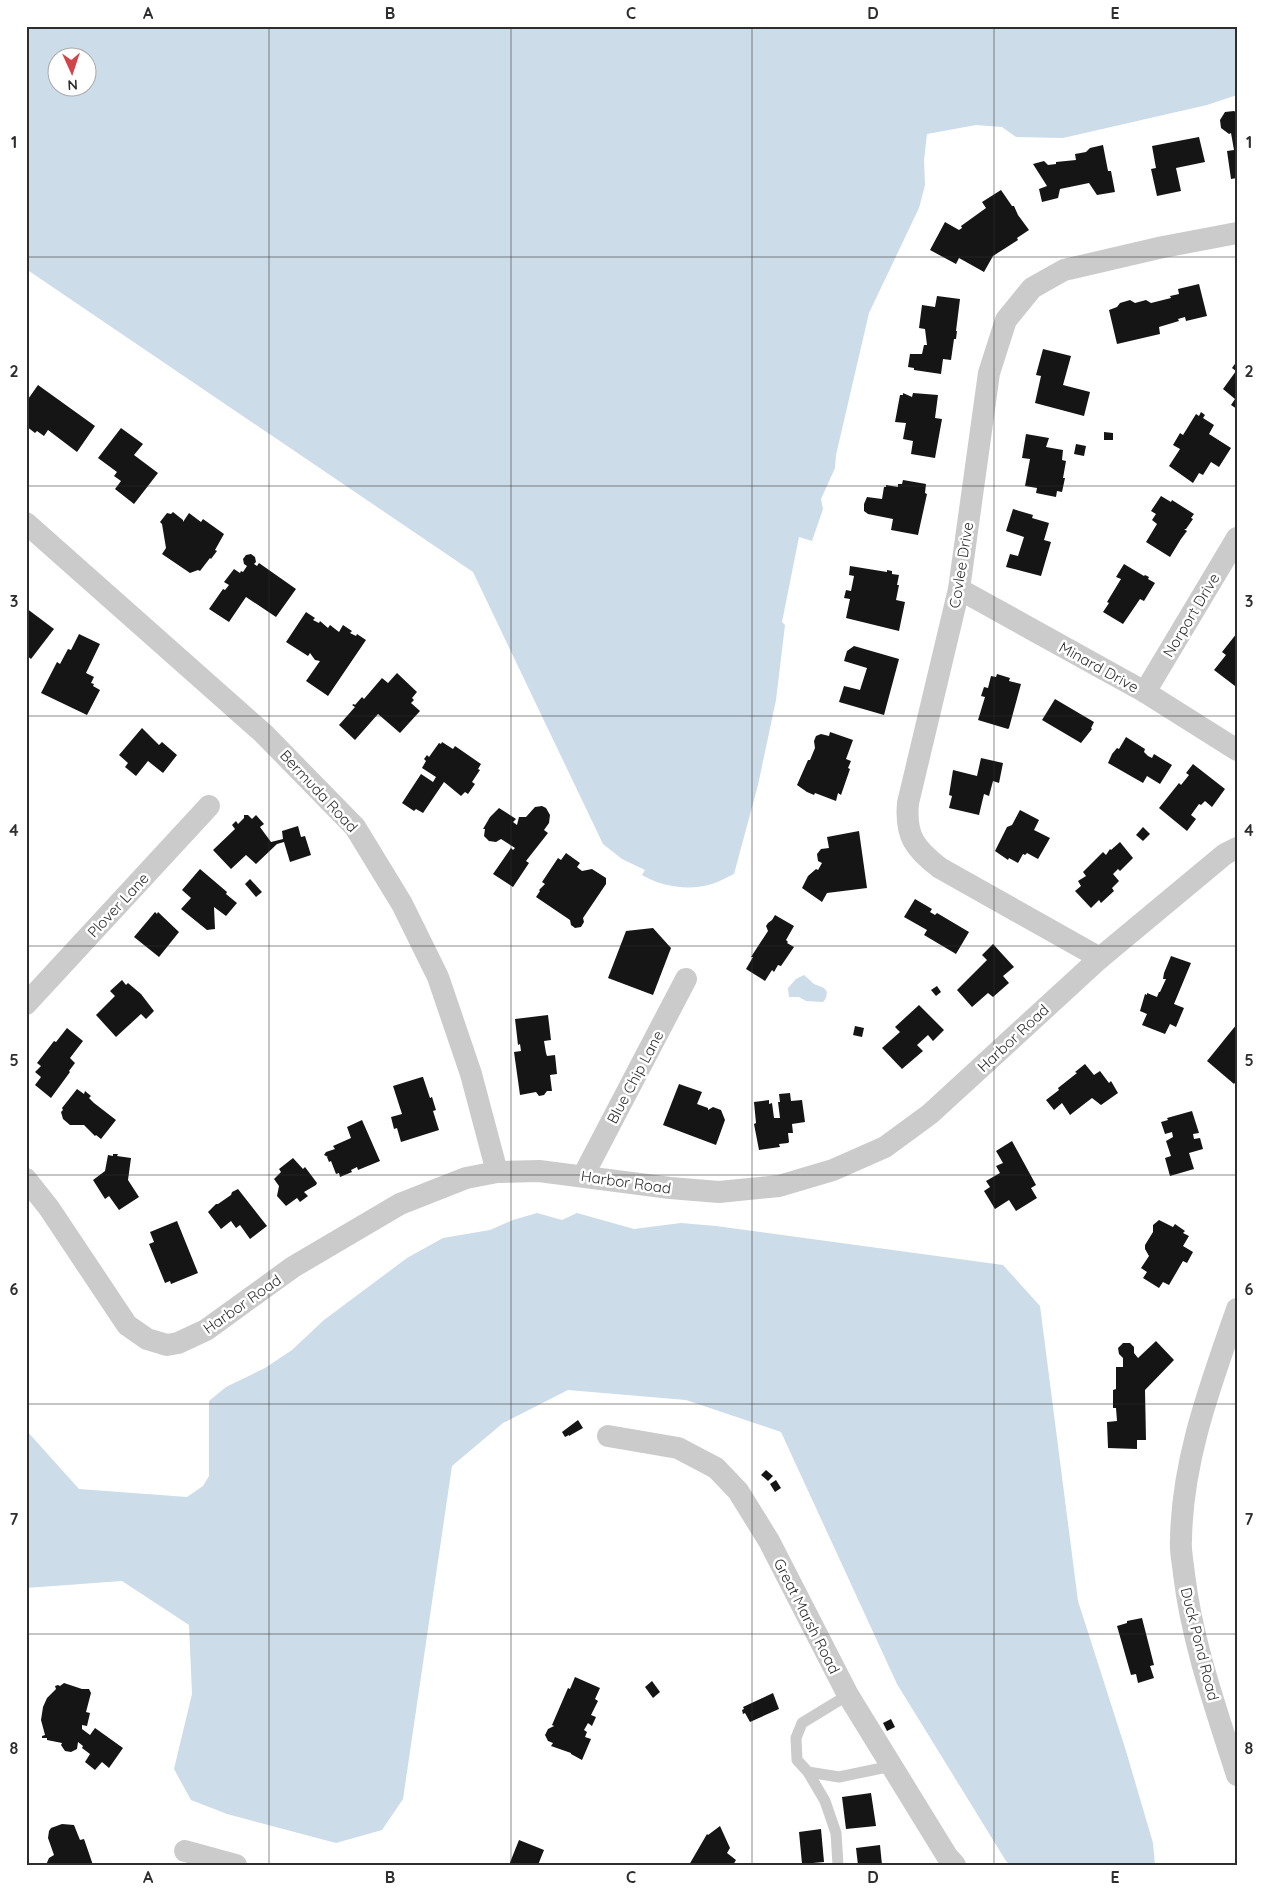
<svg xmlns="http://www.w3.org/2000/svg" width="1263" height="1891" font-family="Quicksand,sans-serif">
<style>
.water{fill:#ccdce8;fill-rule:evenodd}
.building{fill:#151515}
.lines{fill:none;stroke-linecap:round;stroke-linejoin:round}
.lane{stroke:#cbcbcb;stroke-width:11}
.street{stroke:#cbcbcb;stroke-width:22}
.grid{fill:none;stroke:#2e2e2e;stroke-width:1;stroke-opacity:0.55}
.labels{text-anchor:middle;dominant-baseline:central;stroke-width:5;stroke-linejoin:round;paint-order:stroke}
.street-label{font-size:15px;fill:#2e2e2e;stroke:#fff}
.neatline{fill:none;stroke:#2e2e2e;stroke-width:2}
.grid-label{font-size:16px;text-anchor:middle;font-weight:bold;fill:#2e2e2e}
</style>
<rect width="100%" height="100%" fill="#fff"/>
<g class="water">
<path d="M26,26H1237V95L1207,105L1063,138L1016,137L1002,127L976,125L927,134L924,160L925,185L919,208L869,313L836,455L835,468L821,499L823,509L812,541L799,537L782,622L785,625L776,700L758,785L734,874C727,877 719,882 712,884C689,891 662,887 642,875L645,870L622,859L603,844L473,572L26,269ZM58,58H88V88H58Z"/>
<path d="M804,975L814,984L824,988L827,992L826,998L823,1002L806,1001L799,997H789L788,988L796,979Z"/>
<path d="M537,1213L562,1220L577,1213L634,1229L681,1223L716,1226L1003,1265L1040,1306L1078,1601L1126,1751L1153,1843L1155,1865H1010L1006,1861L897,1684L781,1432L686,1400L568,1390L503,1423L452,1466L403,1799L382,1830L336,1843L227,1814L191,1800L174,1769L192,1694L189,1625L122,1581L26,1588V1430L79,1489L187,1497L203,1486L209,1476V1401L226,1387L265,1368L292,1350L324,1320L407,1258L443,1238L490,1230L513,1220Z"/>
</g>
<g class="building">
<path d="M1234,111L1237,113V178L1231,179L1227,151L1234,150L1231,133L1229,134L1221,128L1220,120L1225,112Z"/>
<path d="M1199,137L1205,162L1176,168L1181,191L1157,196L1151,169L1156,168L1152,146Z"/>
<path d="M1103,145L1108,171H1111L1115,192L1097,195L1089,183L1060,189L1058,198L1042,202L1039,189L1047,186L1033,164L1044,161L1048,165L1056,164V162L1076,160L1075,154L1086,152L1090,148Z"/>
<path d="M1001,190L1012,206H1014L1018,215L1029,230L1017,238L1018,240L993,256L984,272L959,258L956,264L930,250L945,222L959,230L962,228L961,226L986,208L982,202Z"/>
<path d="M1199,284L1207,316L1186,321L1185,317L1178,319L1179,321L1159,327L1160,334L1117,344L1109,310L1117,307L1120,303L1130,300L1135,303L1146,300L1151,303L1171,298L1170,296L1179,294L1178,289Z"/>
<path d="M937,296L960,299L956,331H957L956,339H954L951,360L943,359L941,374L914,370V368L908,367L910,354H922L924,345H927L925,329L919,328L922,305L935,307Z"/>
<path d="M1043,349L1071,356L1063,385L1090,392L1084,416L1035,403L1041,376L1036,375Z"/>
<path d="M1237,361V409L1231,405L1235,399L1223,389L1236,371L1232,368Z"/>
<path d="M38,385L95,426L77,452L48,430L44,436L37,431L35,433L26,426L29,420L26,418V402Z"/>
<path d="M903,393L912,397L913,393L938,395L935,418L942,419L935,458L911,454L913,441L903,439L906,423L895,422L900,395H903Z"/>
<path d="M1201,412L1205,415L1203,418L1214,425L1209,434L1231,448L1219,467L1211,462L1203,475L1199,473L1193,483L1169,466L1180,449L1173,445L1180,433L1183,435L1196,414L1199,416Z"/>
<path d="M121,428L143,444L134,455L158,473L134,504L115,489L121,481L114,476L117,472L98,458Z"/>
<path d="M1104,432L1113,433V440H1104Z"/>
<path d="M1026,434L1049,438L1046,447L1063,450L1062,460L1066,461L1063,478H1065L1062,492L1057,491L1056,497L1036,493L1037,488L1025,486L1030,459L1022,458Z"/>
<path d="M1076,444L1086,446L1084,456L1074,454Z"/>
<path d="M903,480L926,484L925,493L927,494L918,535L891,530L893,519L868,514L864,511V504L867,497L882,499L884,487H886V485L898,487V484H902Z"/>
<path d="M1161,496L1171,502L1172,500L1194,514L1191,518L1193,519L1186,529H1184L1187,531L1181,539H1179H1181L1170,557L1146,542L1157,524L1152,520L1156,514L1151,511Z"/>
<path d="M1013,509L1033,515L1032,518L1049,523L1044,540L1051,542L1041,576L1006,567L1010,554L1018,556L1024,537L1006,531Z"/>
<path d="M173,512L183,520V522L189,513L201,522L203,519L224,534L215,550L217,551L211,559L210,558L200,571L198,570L190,573L162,554L166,548L162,524L160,522L167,513L171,514Z"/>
<path d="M251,554L255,557L256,562L254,564L257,566L259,563L296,589L276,617L246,597L229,622L209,609L223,589L225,590L229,585L224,582L234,569L240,573L241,571L243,572L247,566L244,564L243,559L246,555Z"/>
<path d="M1124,564L1144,576L1145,575L1149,577L1148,579L1155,583L1144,601L1140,599L1123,624L1103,612L1109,603L1107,602L1121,579L1116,577Z"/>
<path d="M850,566L887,572V570L892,571V574L899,575L897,585H899L896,600L905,602L899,631L846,618L850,599L844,598L846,590L851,591L854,576L849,575Z"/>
<path d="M26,608L54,629L31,659L26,655Z"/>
<path d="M306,612L315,618L313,620L319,623L320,621L328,628L330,625L339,632L343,625L352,631L350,633L356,636L357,634L366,640L328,696L306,681L320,661L315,660L310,653L308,656L286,642Z"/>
<path d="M1237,633V684L1235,686L1214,670L1226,655L1222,652Z"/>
<path d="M79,634L100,644L86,673L94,677L91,683L94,684L93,686L100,690L87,715L41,693L57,662L60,664L68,649L71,650Z"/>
<path d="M854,646L899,659L884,715L839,702L844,686L860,690L867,668L844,661L847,651Z"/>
<path d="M397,673L417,692L412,698L414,700L411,703L420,711L400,733L378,714L355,740L339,725L355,707L352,705L354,704L355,705L362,697L364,699L382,678L388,683Z"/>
<path d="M997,674L1010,678L1009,681L1021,684L1009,728L1008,729L978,720L985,697L981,696L984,687L988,688L991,676L996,677Z"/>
<path d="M1055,699L1094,722L1091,728L1092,729L1081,743L1042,720Z"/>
<path d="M142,728L159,745L162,742L177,755L163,773L148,761L136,776L125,767L128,763L119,755Z"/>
<path d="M830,732L853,740L846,759L851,761L848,768L850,769L841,795L838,793L836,801L815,793L814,795L807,792L797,785L808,760H810L815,748L814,741L816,736L821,734L829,736Z"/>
<path d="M1126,737L1145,749L1144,752L1148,756L1152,758L1154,754L1172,765L1160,784L1147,776L1143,783L1108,763L1112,754L1117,748L1119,749Z"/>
<path d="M442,742L453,749L455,746L481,764L478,769L480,770L472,782L475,784L468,794L465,792L461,796L444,782L423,813L416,809L414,811L402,803L421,774L433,782L436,777L422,768L426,761L424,759L427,755L429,757L439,743L441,744Z"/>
<path d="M981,758L1003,763L999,783L993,781L989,796L984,794L979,815L949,808L952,796L949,795L953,770L977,776Z"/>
<path d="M1193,764L1225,789L1212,807L1205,801L1201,805L1199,804L1191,815L1196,819L1187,831L1159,808L1179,783L1181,785L1189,775L1186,773Z"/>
<path d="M542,806L546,808L550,815L549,823L544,830L548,833L526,861L529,863L513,887L493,874L511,848L513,850L515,848L501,839L496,842L489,841L484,836L485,829H483L490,817L499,808L516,819L513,822L517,825L519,817H526L535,807Z"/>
<path d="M1020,810L1039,820L1034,830L1050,838L1038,859L1027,853L1025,855L1023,854L1018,863L1009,858L1008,860L995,851L1007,827L1012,825Z"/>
<path d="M244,815H248L252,819L256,815L264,824L260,827L271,842L283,839L282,831L298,826L301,837L305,836L311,855L290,862L284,842L277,844L256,864L246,855L231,869L213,850L235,829L232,825L236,821L238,824L244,818Z"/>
<path d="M1143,827L1150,834L1143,841L1136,835Z"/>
<path d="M859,831L867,888L827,893L822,902L802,888L808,876L816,869L818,870L822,863L818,861L817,854L821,849L829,848L827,837Z"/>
<path d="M1120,842L1133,858L1120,871L1118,869L1113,874L1119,881L1112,888L1114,891L1101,903L1099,900L1091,908L1075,891L1081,886L1078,881L1086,876L1083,872L1103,852L1106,855L1110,849L1111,850Z"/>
<path d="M566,853L580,863L577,867L582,871L592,869L606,878V884L583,918L584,922L581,927L575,928L571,925L570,920L536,897L540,891L539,890L545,884L542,882L558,858L561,860Z"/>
<path d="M200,869L227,892L226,894L237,903L226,916L214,907L215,929L207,930L181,909L191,898L182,890Z"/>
<path d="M250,879L262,892L256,897L245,884Z"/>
<path d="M915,899L932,909L930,912L935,915L937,913L969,932L956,954L924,935L927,930L904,917Z"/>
<path d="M155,912L157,914L158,912L179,932L159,957L134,937Z"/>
<path d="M775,915L794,926L786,940L788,942L787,943L794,947L781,966L778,965L774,972L772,970L765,981L746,969L753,957H751L768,931L766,926L768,923L772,920Z"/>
<path d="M653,928L671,948L653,995L608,978L626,931Z"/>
<path d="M993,944L1014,967L1003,976L1009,983L993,997L988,993L972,1007L957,990L987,960L982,955Z"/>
<path d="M1171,956L1191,963L1174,1004L1184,1008L1176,1027L1170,1024L1165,1034L1142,1025L1147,1014L1140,1011L1145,994L1147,995V993L1157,997L1159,992H1160L1166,979H1163L1164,973Z"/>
<path d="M122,980L126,985L128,983L141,994L154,1011L146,1019L141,1014L116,1037L96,1015L115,996L110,991Z"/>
<path d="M937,986L941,992L936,996L931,990Z"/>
<path d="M919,1005L944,1030L933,1041L928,1035L917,1045L923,1051L902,1069L882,1048L900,1032L895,1027Z"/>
<path d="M548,1015L551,1040L544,1041L546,1053L547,1056L555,1055L557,1074L550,1075L552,1091H547L544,1095L539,1096L536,1092L520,1095L514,1052L521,1051L520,1044L518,1045L515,1019Z"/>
<path d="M1237,1024V1080L1234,1084L1207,1061Z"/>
<path d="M855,1026L864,1028L862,1037L853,1035Z"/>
<path d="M67,1028L83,1041L70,1058L75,1063L69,1071L70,1072L51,1098L35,1085L41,1077L35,1072L41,1066L37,1063L54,1041L56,1042Z"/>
<path d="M1085,1064L1094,1075L1100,1071L1109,1083L1111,1081L1118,1093L1101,1105L1092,1098L1070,1115L1062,1103L1054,1110L1046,1100L1059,1090L1058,1088L1077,1073L1075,1072Z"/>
<path d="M422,1077H423L430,1098L432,1097L436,1110L433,1111L439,1130L401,1142L397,1128L394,1129L391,1117L402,1114L393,1086Z"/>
<path d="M679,1084L702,1092L697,1104L708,1108V1110L713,1107L721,1110L725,1120L716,1145L663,1125Z"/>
<path d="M77,1089L84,1094L85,1091L91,1096L89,1098L94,1103L116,1120L101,1139L96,1135L95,1136L84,1125H70L63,1119L61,1112L63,1110L62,1108Z"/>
<path d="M790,1093L791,1101L802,1100L805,1122L792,1124L793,1133H788L789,1142L788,1143L779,1144L780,1147L759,1150L754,1124L756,1123L754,1102L769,1100V1104L772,1103L774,1118H780L778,1102H780L779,1094Z"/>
<path d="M1192,1111L1199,1133L1193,1134L1194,1139L1200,1138L1203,1149L1189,1153L1194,1169L1170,1176L1165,1158L1171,1156L1166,1141L1173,1137L1172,1132L1165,1134L1161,1122L1168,1120L1167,1118Z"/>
<path d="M362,1120L380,1161L358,1170L357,1167L351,1170L352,1172L340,1177L339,1173L336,1174L331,1161L329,1162L327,1157H328L324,1155L326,1152L335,1149L333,1146L351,1138L347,1127Z"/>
<path d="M1012,1141L1036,1185L1031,1188L1037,1198L1016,1211L1009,1200L995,1209L984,1191L990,1187L986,1181L1000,1173L996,1166L1003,1163L996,1151Z"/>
<path d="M113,1154H118L117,1156L131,1158L128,1180L139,1197L119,1210L109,1196L105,1199L93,1180L105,1171L108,1155L113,1156Z"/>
<path d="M293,1158L303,1169L305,1167L317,1183L316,1185L304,1192L308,1196L300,1202L297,1198L286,1206L277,1196L279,1186L274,1179L281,1172L279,1169Z"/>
<path d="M238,1189L267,1226L250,1239L240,1225L236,1228L231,1221L221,1229L208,1212L216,1204H218L231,1195L232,1192Z"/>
<path d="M1159,1220L1173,1227L1175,1224L1185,1231L1183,1233L1189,1236L1183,1246L1193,1252L1187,1263L1183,1261L1169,1285L1163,1282L1159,1288L1143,1278L1147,1272L1141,1268L1149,1256L1145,1249V1245L1153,1232V1225Z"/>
<path d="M177,1221L198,1273L171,1284L170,1281L165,1283L149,1244L154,1242L150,1232Z"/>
<path d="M1156,1341L1174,1360L1145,1390L1146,1440H1137V1449L1108,1448L1107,1422L1117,1421L1116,1408H1113V1390L1116,1389V1367H1123V1358L1119,1354L1118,1348L1123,1343H1130L1134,1347V1353L1138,1358Z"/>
<path d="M578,1420L583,1428L569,1436V1435L565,1437L562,1432Z"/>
<path d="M766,1470L773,1476L768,1481L761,1475Z"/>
<path d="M776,1480L781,1488L775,1492L770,1484Z"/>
<path d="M1142,1618L1154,1665L1150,1666L1154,1678L1138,1683L1136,1674L1131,1675L1117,1626L1127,1623V1621Z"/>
<path d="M575,1677L600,1688L595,1699L598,1701L591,1715L596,1717L592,1726L588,1723L584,1730L587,1732L585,1737L591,1739L582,1760L571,1754V1753L551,1746L553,1743L548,1741L545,1735L548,1729L554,1726L560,1729L552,1725L568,1688L570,1689Z"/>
<path d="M652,1681L660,1692L653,1698L645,1687Z"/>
<path d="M64,1683L82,1689H89L91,1693L86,1712L90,1713L87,1726L82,1725V1729L90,1735L95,1728L123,1748L109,1768L102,1762L95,1770L85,1762L90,1754L82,1748L83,1746L78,1742L77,1749L71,1752L65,1751L61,1745L62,1743L47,1740V1738H42V1736L45,1735L41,1720L43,1707L47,1698L56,1689L55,1686L58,1685L60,1686Z"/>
<path d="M773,1693L779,1709L750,1722L745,1713L743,1714L742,1710L744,1709L743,1707Z"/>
<path d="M891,1719L895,1727L887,1731L883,1723Z"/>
<path d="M871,1793L876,1826L846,1829L842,1797Z"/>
<path d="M62,1824L74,1825L80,1840L84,1839L93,1865H46L49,1858L54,1855L48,1838L49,1831L51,1828Z"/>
<path d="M720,1826L730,1848L727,1853L736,1860L733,1865H689L707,1834L708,1835Z"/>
<path d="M821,1829L824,1862L802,1864L799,1832Z"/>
<path d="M519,1840L544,1850L538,1865H509Z"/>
<path d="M880,1845L882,1865H858L856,1848Z"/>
</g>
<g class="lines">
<g class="lane">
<path d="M848,1695L802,1723L796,1738L797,1760L808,1772L839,1777L892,1766"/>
<path d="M808,1772L825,1801L836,1833L838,1865"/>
</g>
<g class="street">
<path d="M26,523L264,734L355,827L402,904L438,977L471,1074L497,1172"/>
<path d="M959,589L1145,692L1237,750"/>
<path d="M1145,692L1237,538"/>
<path d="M1100,958L940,868C915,849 905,836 908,803L959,589L989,373L1006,320L1032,288L1064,270L1163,247L1237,233"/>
<path d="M26,1004L209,806"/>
<path d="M583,1176L686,979"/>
<path d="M26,1179L49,1208L127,1325L147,1339L167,1345L178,1343L206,1330L293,1267L400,1204L466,1178L497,1172L539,1171L670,1188L719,1192L779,1186L833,1170L885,1147L930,1114L1100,958L1225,854L1237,848"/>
<path d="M1237,1309C1211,1384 1182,1459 1181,1540C1180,1551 1183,1563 1184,1574C1192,1642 1216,1709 1237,1775"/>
<path d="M608,1436L678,1448L716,1468L738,1491L769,1541L848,1695L947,1856L955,1865"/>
<path d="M185,1851L236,1865"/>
</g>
</g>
<path class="grid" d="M269,26V1865M511,26V1865M752,26V1865M994,26V1865M26,257H1237M26,486H1237M26,716H1237M26,946H1237M26,1175H1237M26,1404H1237M26,1634H1237"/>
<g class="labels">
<g class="street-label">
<text transform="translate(961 565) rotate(-81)">Covlee Drive</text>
<text transform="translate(1191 615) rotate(-59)">Norport Drive</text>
<text transform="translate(1099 667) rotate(29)">Minard Drive</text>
<text transform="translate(319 791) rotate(47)">Bermuda Road</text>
<text transform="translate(118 905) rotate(-47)">Plover Lane</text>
<text transform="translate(1013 1038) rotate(-43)">Harbor Road</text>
<text transform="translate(635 1077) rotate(-62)">Blue Chip Lane</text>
<text transform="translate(626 1182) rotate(8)">Harbor Road</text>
<text transform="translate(242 1304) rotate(-35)">Harbor Road</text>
<text transform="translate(807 1616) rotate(63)">Great Marsh Road</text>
<text transform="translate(1200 1644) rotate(76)">Duck Pond Road</text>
</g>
</g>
<rect width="1263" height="1891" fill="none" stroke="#ffffff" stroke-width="55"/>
<g transform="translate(72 72) rotate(177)"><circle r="24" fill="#ffffff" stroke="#ababab"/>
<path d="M0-4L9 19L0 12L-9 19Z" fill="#d14449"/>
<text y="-8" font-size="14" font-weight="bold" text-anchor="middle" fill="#2e2e2e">N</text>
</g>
<rect x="28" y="28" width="1208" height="1836" class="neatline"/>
<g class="grid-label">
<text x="148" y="19">A</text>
<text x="390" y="19">B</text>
<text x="631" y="19">C</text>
<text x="873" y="19">D</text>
<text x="1115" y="19">E</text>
<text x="14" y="148">1</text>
<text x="1249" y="148">1</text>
<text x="14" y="377">2</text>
<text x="1249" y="377">2</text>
<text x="14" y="607">3</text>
<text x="1249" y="607">3</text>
<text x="14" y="836">4</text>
<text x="1249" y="836">4</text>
<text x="14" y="1066">5</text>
<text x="1249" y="1066">5</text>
<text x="14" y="1295">6</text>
<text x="1249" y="1295">6</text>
<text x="14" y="1525">7</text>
<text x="1249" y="1525">7</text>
<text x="14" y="1754">8</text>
<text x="1249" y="1754">8</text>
<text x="148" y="1883">A</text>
<text x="390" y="1883">B</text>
<text x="631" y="1883">C</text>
<text x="873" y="1883">D</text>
<text x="1115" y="1883">E</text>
</g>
</svg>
